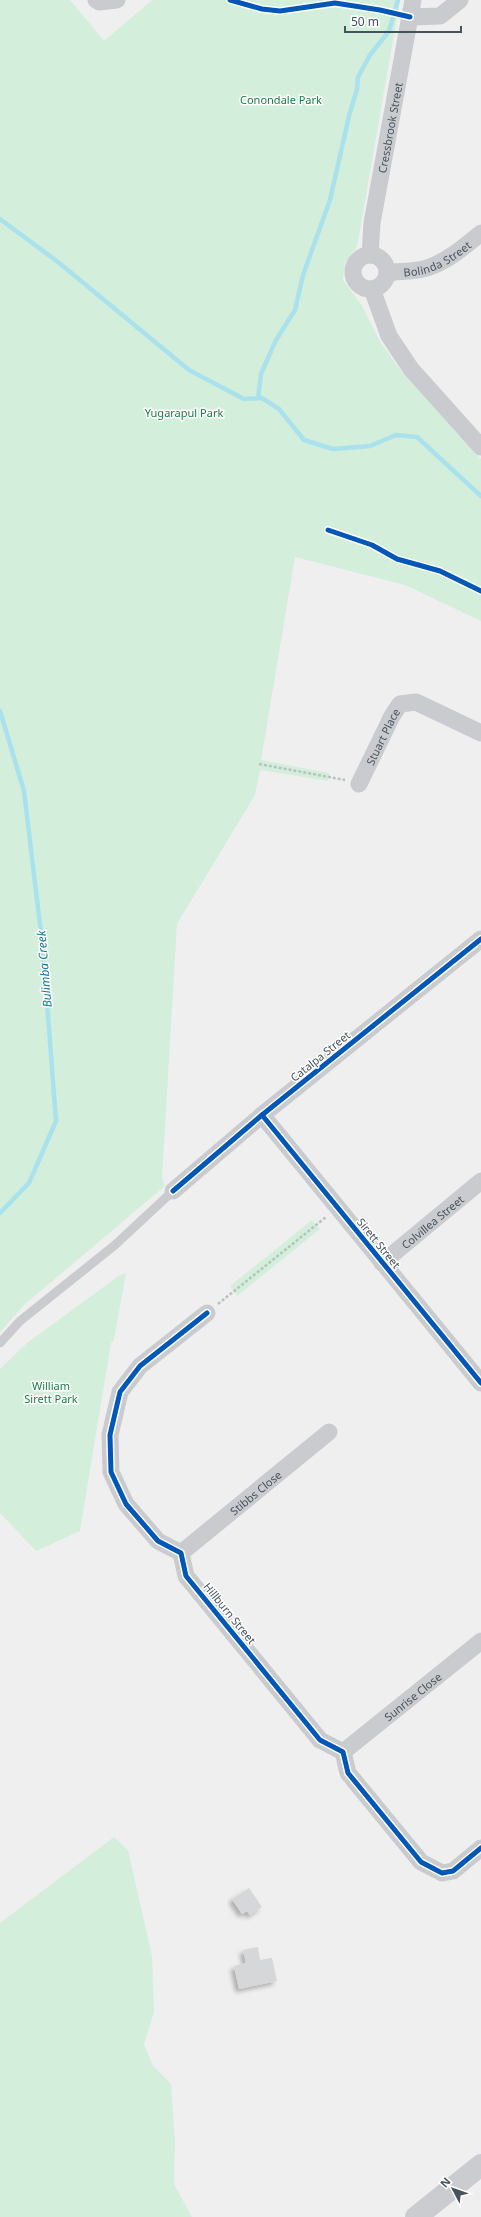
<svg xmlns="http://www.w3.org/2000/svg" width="481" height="2217" font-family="'Noto Sans',sans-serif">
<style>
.green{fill:#d4eedc}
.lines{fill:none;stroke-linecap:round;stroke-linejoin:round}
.stream{stroke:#a9e2ec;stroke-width:4.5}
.building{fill:#d6d7d8;filter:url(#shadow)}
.path{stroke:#b7c3bf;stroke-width:2.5;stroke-dasharray:3 2;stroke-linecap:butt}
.lane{stroke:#c9cbce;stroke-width:9}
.street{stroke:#c9cbce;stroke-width:17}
.secondary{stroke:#cacccf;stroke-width:22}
.cycleway-casing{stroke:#fff;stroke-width:8}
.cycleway{stroke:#0057b8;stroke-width:5}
.labels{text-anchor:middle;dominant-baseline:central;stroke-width:3;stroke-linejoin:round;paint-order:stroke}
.park-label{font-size:11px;fill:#177d45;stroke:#fff}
.street-label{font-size:11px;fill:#47535c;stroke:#fff}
.water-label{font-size:12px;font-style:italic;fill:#0e7c91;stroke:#fff}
</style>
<defs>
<filter id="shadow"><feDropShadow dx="-3.5" dy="3.5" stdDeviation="2" flood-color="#0004"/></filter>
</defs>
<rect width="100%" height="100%" fill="#f0efef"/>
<g class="green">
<path d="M0,0H70L104,41L152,0H400L357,247L345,263L343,280L361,304L381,343L401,371L481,459V621L405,585L295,557L261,760L329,773L328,781L260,770L255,795L177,924L162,1178L165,1186L25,1304L0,1332Z"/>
<path d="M312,1220L320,1229L237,1296L230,1286Z"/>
<path d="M126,1273L114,1340L111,1343L80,1531L36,1551L0,1513V1369L27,1343L120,1275Z"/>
<path d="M114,1837L128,1850L152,1956L154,2012L144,2044L153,2066L171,2084L175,2141L174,2184L192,2217H0V1923Z"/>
</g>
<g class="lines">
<g class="stream">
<path d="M0,219L58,262L189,370L244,399L262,398L279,409L304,440L333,449L370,446L396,435L417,437L481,496"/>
<path d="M258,398L261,374L276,340L295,310L303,275L330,200L349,116L357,89L358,77L370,55L389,31L398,0"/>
<path d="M0,711L24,791L43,950L56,1121L29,1183L0,1213"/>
</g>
</g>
<g class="building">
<path d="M249,1888L262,1907L250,1915L247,1911L242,1914L232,1899Z"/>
<path d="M258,1947L260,1960L272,1958L277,1981L239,1989L234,1966L246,1963L243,1950Z"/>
</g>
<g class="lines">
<g class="path">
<path d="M259,764L345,780"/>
<path d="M218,1304L326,1217"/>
</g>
<path class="lane" d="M0,1343L20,1321L115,1245L173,1191"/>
<g class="street">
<path d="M96,0L99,2L117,0"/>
<path d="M410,17L440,16L460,0"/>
<path id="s1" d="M370,255L372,223L413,0"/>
<circle cx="370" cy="272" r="17"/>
<path id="s2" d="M387,273C399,271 415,272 427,268C448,261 464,247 481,233"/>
<path d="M372,289L389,336L411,369L481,447"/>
<path id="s3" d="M359,784L392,716L400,704L416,702L481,733"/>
<path d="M262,1115L481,1383"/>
<path d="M173,1191L262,1115L481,939"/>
<path id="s4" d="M382,1263L481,1181"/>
<path d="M207,1313L140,1366L120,1392L110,1435L111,1472L126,1504L158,1541L181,1553L186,1576L320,1740L343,1752L348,1773L421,1862L442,1873L453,1871L481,1848"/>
<path id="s5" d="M181,1553L329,1432"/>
<path id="s6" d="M343,1752L481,1641"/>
</g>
<path class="secondary" d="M416,2217L481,2165"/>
<defs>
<g id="cycleway">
<path d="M230,0L262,9L280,11L335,3L380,10L410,17"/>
<path d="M328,530L372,545L397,559L440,571L481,591"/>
<path d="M262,1115L481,1383"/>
<path d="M173,1191L262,1115L481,939"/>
<path d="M207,1313L140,1366L120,1392L110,1435L111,1472L126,1504L158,1541L181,1553L186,1576L320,1740L343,1752L348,1773L421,1862L442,1873L453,1871L481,1848"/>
</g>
</defs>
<use href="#cycleway" class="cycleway-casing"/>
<use href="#cycleway" class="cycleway"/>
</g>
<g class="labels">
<g class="park-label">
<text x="281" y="99">Conondale Park</text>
<text x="184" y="412">Yugarapul Park</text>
<text x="51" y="1385">William<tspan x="51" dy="13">Sirett Park</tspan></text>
</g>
<g class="street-label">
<text stroke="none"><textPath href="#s1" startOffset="129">Cressbrook Street</textPath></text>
<text stroke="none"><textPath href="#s2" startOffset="53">Bolinda Street</textPath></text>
<text stroke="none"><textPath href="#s3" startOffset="53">Stuart Place</textPath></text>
<text transform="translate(320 1056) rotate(-39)">Catalpa Street</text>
<text stroke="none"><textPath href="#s4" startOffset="65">Colvillea Street</textPath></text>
<text transform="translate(379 1243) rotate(51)">Sirett Street</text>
<text stroke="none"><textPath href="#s5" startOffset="96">Stibbs Close</textPath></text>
<text transform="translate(230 1613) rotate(51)">Hillburn Street</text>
<text stroke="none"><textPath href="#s6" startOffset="89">Sunrise Close</textPath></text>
</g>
<g class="water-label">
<text transform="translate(44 969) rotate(-95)">Bulimba Creek</text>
</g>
</g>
<g transform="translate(453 2189) rotate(311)" stroke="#ffffff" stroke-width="3" paint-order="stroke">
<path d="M0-3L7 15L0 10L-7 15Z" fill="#47535c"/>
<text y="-6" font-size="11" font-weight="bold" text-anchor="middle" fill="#47535c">N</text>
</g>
<path d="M345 26v6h116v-6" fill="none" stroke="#47535c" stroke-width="2"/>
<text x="351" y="26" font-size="12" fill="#47535c" stroke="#ffffff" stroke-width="3" paint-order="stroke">50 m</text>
</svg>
